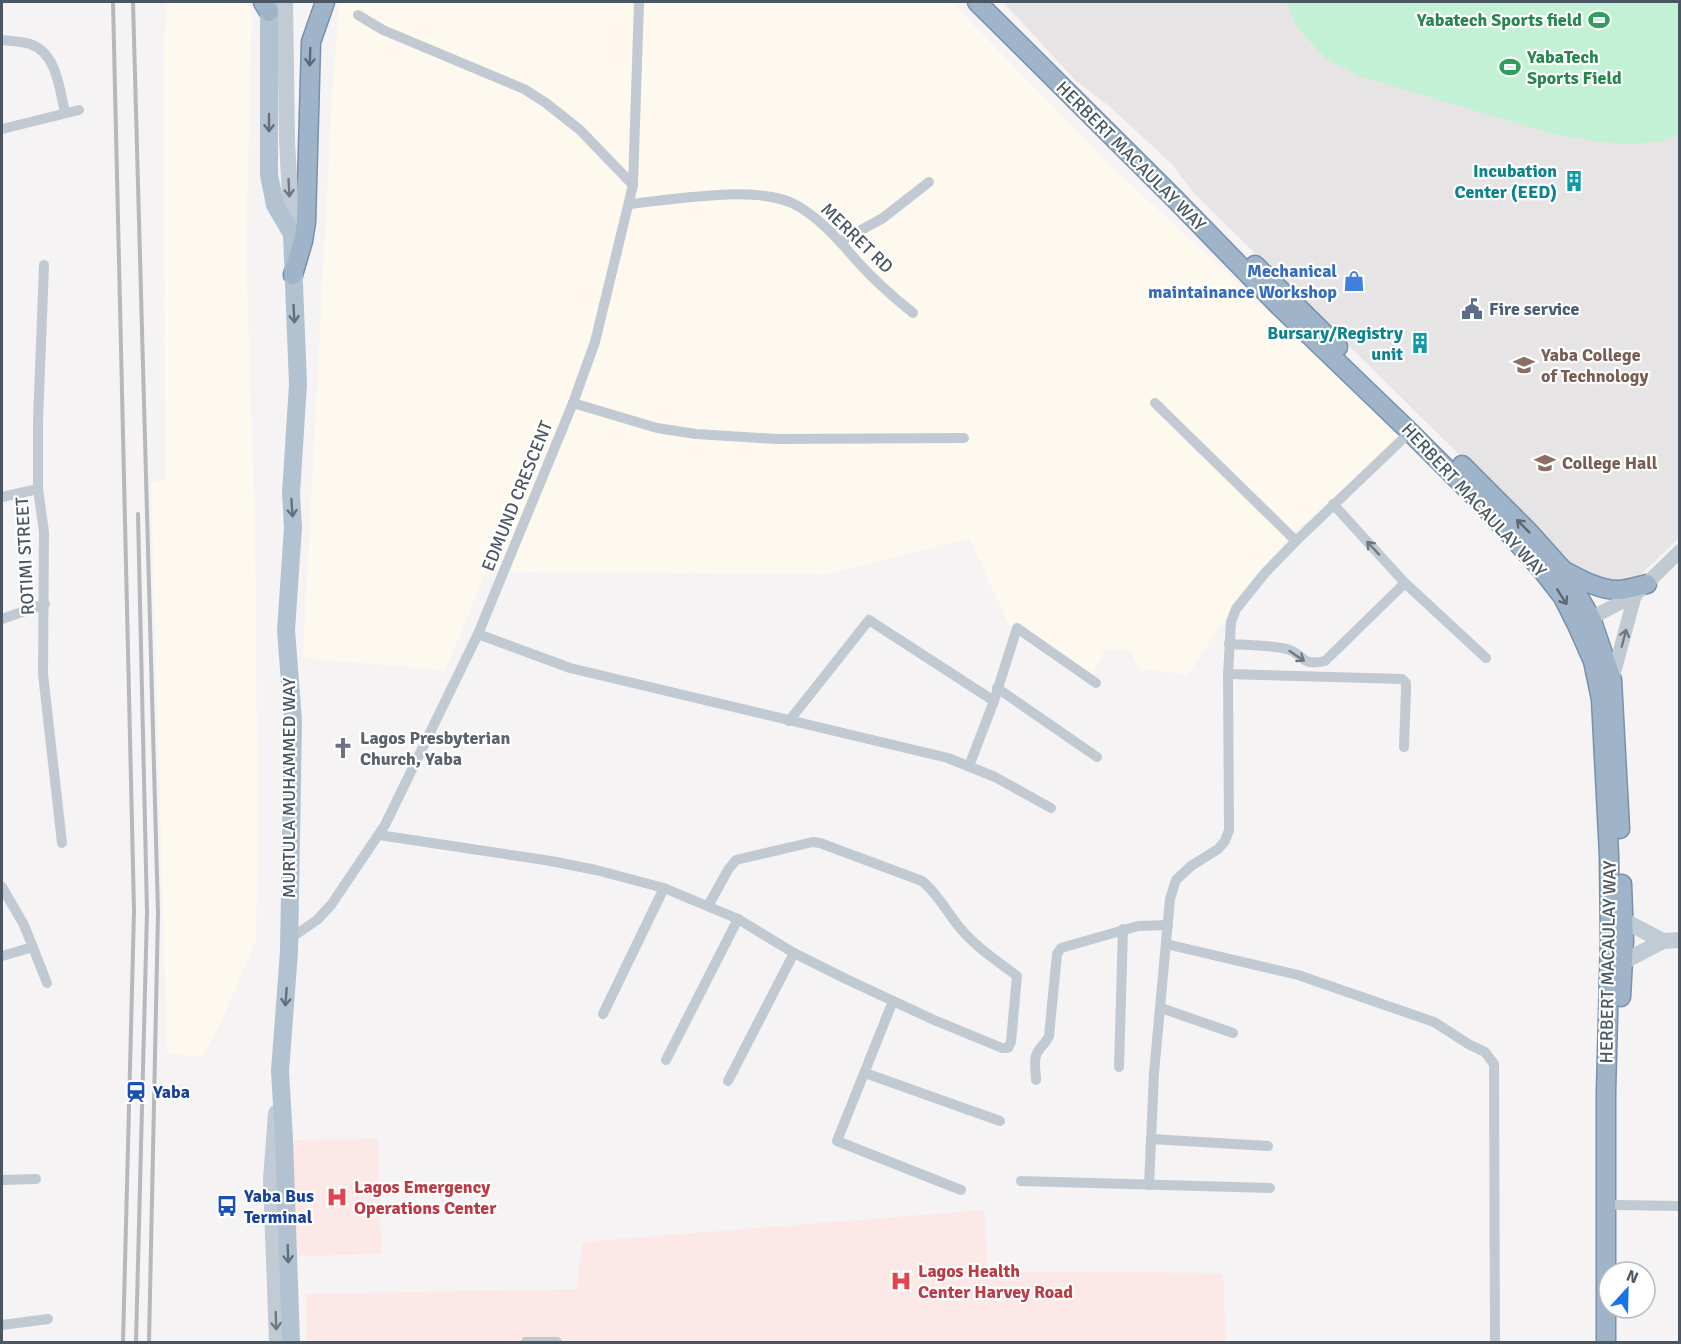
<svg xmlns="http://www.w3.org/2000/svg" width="1681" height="1344" font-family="Signika,sans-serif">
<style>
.commercial{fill:#fdf9ef}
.education{fill:#e6e4e5}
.medical{fill:#fce8e6}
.green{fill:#c3f1d5}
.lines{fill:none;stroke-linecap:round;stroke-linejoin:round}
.trunk-casing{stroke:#7690ad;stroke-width:21}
.minor{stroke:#c1cad2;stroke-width:10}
.tertiary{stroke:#c1cad2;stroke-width:14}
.secondary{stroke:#c1cbd6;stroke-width:16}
.primary{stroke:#b3c2d1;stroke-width:18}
.trunk{stroke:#9fb4c9;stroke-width:18}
.rail{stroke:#b5b8bd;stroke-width:4}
.oneway{stroke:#5b6976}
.oneway2{stroke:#64717d}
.oneway3{stroke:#6e7984}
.oneway4{stroke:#6e7983}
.labels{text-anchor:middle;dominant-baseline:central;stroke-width:4.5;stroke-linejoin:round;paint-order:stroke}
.leisure-label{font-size:18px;font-weight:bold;fill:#27864d;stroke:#fff;text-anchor:end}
.street-label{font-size:18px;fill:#4a5661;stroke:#fff}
.culture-label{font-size:18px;font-weight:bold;fill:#0d838f;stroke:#fff;text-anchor:end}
.shop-label{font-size:18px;font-weight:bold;fill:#366cbe;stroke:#fff;text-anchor:end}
.service-label{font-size:18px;font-weight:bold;fill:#4e5e75;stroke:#fff;text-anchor:start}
.education-label{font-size:18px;font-weight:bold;fill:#785e54;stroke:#fff;text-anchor:start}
.worship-label{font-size:18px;font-weight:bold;fill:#5b616d;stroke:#fff;text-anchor:start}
.transit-label{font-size:18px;font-weight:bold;fill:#164399;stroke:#fff;text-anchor:start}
.health-label{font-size:18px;font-weight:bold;fill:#be3a42;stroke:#fff;text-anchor:start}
</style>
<rect width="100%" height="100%" fill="#f5f3f3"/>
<g class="commercial">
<path d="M167,2H244L252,9L246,249L255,532L258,835L256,940L223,1018L202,1057L167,1053L151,482L165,480L164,38Z"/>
<path d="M340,2H947L952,3L1115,170L1403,436L1294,532L1245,588L1188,675L1139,668L1130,651L1105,649L1088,683L1013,633L969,538L826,574L521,572L488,567L445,670L303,658L333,80Z"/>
</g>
<path class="education" d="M1003,2H1679V538L1630,585L1615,586L1575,569L1193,192L1171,163L1109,106L1075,80Z"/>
<g class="medical">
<path d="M378,1139L381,1254L296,1256L293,1140Z"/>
<path d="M984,1210L988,1272L1223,1273L1226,1342H307L306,1294L577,1289L582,1242Z"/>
</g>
<path class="green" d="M1286,2H1679V135L1663,141L1633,144L1601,142L1554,134L1362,77L1328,60L1314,46L1297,27Z"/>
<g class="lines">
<defs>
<g id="trunk">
<path d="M263,2L269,12"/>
<path d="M977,2L1175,199L1277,304L1410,432L1483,505L1542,570L1563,597L1577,625L1593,661L1601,699L1609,855L1610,939L1606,1092V1342"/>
<path d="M1255,265L1338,347"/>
<path d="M293,275L303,241L306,222L311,42L325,2"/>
<path d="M1462,465L1528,531L1563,570L1591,618L1612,680L1620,829"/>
<path d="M1563,570C1580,579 1599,590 1618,590C1627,590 1638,586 1647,584"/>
<path d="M1621,997L1624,940L1622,884"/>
</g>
</defs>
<use href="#trunk" class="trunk-casing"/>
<g class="minor">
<path d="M358,15L383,30L524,89L546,103L580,130L633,185"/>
<path d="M2,40C11,41 21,41 30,44C57,53 59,88 65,112"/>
<path d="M2,129L79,110"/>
<path d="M629,204C672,200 752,185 792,203C817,215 838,239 856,260C873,279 893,297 913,313"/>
<path d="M841,241L883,218L929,182"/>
<path d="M44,265L38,421V489L44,532L43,674L62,843"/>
<path d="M573,403L657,428L696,434L776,439L964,438"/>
<path d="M1155,403L1296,541"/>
<path d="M2,497L38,489"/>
<path d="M1333,504L1405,583L1486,658"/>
<path d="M2,619L45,604"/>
<path d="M478,634L570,668L948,758L995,777L1051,808"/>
<path d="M1229,644C1248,645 1269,645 1287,649C1305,654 1300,667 1325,661L1405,583"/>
<path d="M1228,674L1402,679L1406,683V691L1404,747"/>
<path d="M997,688L1097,757"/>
<path d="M789,721L869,620L994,701"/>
<path d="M969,766L994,701L1017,628L1096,683"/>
<path d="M379,835L551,861L596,870L664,888L738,919L794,953L846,979L934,1020L1002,1048H1008L1011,1042L1017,976C997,961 976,947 960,928C947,912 937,893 922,881L820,843L813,842L736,860L728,870L708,906"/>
<path d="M2,887L24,925L47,983"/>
<path d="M290,943L291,938L317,920L331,905L385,825L478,634L573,403L595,342L633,185L639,2"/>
<path d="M1166,944L1298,975L1434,1022L1470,1045L1485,1052L1494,1064L1495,1342"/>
<path d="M2,956L33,947"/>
<path d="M893,1001L837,1141L961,1190"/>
<path d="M1161,1008L1233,1033"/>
<path d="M603,1014L664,888"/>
<path d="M666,1060L738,919"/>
<path d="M1119,1067L1123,929"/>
<path d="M865,1073L1000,1121"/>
<path d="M1036,1080C1036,1072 1033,1061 1037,1053C1040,1047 1046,1043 1049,1036L1057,954L1061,948L1138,926L1168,925"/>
<path d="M728,1081L794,953"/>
<path d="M1151,1139L1268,1146"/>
<path d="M2,1180L36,1179"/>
<path d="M1021,1181L1270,1188"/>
<path d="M1149,1185L1154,1073L1170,899L1176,880L1191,866L1218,849L1225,841L1229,830L1228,674L1231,622L1236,609L1265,573L1296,541L1410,432"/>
<path d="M1617,1205L1680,1206"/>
<path d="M2,1325L48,1319"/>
<path d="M526,1342H557"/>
</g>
<g class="tertiary">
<path d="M1591,618L1635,595L1680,551"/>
<path d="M1612,680L1635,595"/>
</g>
<g class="secondary">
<path d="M285,2L287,141L292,234"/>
<path d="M1623,920L1663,941"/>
<path d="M1623,962L1663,941L1680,940"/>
<path d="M276,1113L271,1179L277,1342"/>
</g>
<path class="primary" d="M269,2V175L275,205L292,234L298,384L291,493L293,527L286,630L293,721L289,952L280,1071L284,1139L291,1342"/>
<use href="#trunk" class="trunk"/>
<g class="rail">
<path d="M113,2L134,911L123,1342"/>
<path d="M133,2L158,913L149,1342"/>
<path d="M136,1342L147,912L138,514"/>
</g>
</g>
<defs><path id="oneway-shaft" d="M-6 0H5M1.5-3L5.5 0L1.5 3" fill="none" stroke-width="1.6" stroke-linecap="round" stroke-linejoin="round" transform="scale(1.5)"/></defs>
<g class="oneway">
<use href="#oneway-shaft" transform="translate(310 57) rotate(92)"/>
<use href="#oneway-shaft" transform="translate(1523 526) rotate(-135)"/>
<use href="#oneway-shaft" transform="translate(1562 597) rotate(58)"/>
</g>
<g class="oneway2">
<use href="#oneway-shaft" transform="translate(269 123) rotate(90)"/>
<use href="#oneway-shaft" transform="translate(294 314) rotate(87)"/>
<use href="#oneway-shaft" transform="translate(292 508) rotate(86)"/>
<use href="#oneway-shaft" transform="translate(286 997) rotate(94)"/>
<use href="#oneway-shaft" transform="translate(288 1254) rotate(88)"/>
</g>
<g class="oneway3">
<use href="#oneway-shaft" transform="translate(289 188) rotate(87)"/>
<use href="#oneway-shaft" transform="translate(276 1321) rotate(88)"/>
</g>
<g class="oneway4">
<use href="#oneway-shaft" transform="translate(1373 548) rotate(-133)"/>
<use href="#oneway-shaft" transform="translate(1624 638) rotate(-75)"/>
<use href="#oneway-shaft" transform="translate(1297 656) rotate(34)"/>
</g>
<defs>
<symbol id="stadium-bare" viewBox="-9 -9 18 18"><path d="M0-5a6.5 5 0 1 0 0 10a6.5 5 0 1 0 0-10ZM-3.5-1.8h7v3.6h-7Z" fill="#2e9e5b" stroke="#fff" stroke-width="2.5" paint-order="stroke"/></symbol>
<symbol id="building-bare" viewBox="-9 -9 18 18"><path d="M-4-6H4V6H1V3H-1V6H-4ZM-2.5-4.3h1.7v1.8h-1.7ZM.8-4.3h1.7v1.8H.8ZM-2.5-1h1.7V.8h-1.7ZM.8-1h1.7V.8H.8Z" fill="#0f9aa8" stroke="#fff" stroke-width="2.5" paint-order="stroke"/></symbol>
<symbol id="shop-bare" viewBox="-9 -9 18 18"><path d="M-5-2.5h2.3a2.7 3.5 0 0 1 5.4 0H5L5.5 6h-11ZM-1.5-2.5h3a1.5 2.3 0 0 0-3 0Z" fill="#3f7fe0" stroke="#fff" stroke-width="2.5" paint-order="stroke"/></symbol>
<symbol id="civic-bare" viewBox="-9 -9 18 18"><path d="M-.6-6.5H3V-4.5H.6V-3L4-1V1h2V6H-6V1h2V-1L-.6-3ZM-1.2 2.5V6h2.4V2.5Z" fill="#5c6f8a" stroke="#fff" stroke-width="2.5" paint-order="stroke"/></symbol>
<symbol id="university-bare" viewBox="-9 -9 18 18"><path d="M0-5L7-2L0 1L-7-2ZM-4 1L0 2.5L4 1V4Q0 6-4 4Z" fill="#8d6e63" stroke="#fff" stroke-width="2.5" paint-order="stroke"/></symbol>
<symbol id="school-bare" viewBox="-9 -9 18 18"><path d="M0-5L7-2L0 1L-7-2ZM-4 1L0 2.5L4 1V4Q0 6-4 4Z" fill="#8d6e63" stroke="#fff" stroke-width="2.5" paint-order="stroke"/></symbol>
<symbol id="church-bare" viewBox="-9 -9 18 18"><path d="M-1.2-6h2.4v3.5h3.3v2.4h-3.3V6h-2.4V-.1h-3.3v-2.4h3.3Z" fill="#6b7280" stroke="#fff" stroke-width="2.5" paint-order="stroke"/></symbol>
<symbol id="station-bare" viewBox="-9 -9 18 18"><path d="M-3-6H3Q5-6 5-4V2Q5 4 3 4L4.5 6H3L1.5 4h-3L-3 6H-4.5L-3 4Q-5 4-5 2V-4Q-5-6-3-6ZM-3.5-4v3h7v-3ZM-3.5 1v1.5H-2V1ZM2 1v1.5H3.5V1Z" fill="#1a4fb4" stroke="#fff" stroke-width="2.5" paint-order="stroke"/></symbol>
<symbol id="hospital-bare" viewBox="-9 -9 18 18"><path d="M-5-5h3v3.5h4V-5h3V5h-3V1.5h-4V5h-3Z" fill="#e0444e" stroke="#fff" stroke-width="2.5" paint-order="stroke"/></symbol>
<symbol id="bus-bare" viewBox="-9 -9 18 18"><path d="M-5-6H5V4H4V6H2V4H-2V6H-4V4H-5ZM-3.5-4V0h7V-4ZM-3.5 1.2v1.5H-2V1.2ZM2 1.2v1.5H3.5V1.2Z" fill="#1a4fb4" stroke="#fff" stroke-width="2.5" paint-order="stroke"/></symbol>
</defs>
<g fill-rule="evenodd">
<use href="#stadium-bare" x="1584" y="5" width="30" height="30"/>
<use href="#stadium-bare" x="1495" y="52" width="30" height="30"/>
<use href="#building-bare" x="1559" y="166" width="30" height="30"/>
<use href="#shop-bare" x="1339" y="266" width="30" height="30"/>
<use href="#civic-bare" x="1457" y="294" width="30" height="30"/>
<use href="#building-bare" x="1405" y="328" width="30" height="30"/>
<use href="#university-bare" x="1509" y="350" width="30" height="30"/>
<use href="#school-bare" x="1530" y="448" width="30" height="30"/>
<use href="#church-bare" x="328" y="733" width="30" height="30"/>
<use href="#station-bare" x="121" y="1077" width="30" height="30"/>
<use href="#hospital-bare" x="322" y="1182" width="30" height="30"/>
<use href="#bus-bare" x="212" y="1191" width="30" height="30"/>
<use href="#hospital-bare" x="886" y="1266" width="30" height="30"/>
</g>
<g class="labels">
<g class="leisure-label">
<text x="1582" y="20">Yabatech Sports field</text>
<text x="1527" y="57" text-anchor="start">YabaTech<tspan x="1527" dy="21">Sports Field</tspan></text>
</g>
<g class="street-label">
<text transform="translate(1131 156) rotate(45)">HERBERT MACAULAY WAY</text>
<text transform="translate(857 238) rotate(44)">MERRET RD</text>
<text transform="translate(517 496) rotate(-68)">EDMUND CRESCENT</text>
<text transform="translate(1474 500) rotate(47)">HERBERT MACAULAY WAY</text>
<text transform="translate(25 556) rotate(-93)">ROTIMI STREET</text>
<text transform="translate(289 788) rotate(-90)">MURTULA MUHAMMED WAY</text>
<text transform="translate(1608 962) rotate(-89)">HERBERT MACAULAY WAY</text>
</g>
<g class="culture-label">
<text x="1557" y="171">Incubation<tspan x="1557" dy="21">Center (EED)</tspan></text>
<text x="1403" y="333">Bursary/Registry<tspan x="1403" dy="21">unit</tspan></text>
</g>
<g class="shop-label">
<text x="1337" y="271">Mechanical<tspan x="1337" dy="21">maintainance Workshop</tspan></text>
</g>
<g class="service-label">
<text x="1489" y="309">Fire service</text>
</g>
<g class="education-label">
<text x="1541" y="355">Yaba College<tspan x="1541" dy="21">of Technology</tspan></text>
<text x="1562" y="463">College Hall</text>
</g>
<g class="worship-label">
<text x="360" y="738">Lagos Presbyterian<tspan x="360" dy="21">Church, Yaba</tspan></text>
</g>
<g class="transit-label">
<text x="153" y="1092">Yaba</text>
<text x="244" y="1196">Yaba Bus<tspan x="244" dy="21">Terminal</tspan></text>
</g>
<g class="health-label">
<text x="354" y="1187">Lagos Emergency<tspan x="354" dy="21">Operations Center</tspan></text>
<text x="918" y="1271">Lagos Health<tspan x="918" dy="21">Center Harvey Road</tspan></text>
</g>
</g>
<rect width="1681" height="1344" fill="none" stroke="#4a5661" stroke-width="6"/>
<g transform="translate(1627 1290) rotate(22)"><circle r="28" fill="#ffffff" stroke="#b7bbc0" stroke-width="1.5"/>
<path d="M0-4.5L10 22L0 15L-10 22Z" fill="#1a73e8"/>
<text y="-9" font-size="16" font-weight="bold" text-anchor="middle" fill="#4a5661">N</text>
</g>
</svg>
